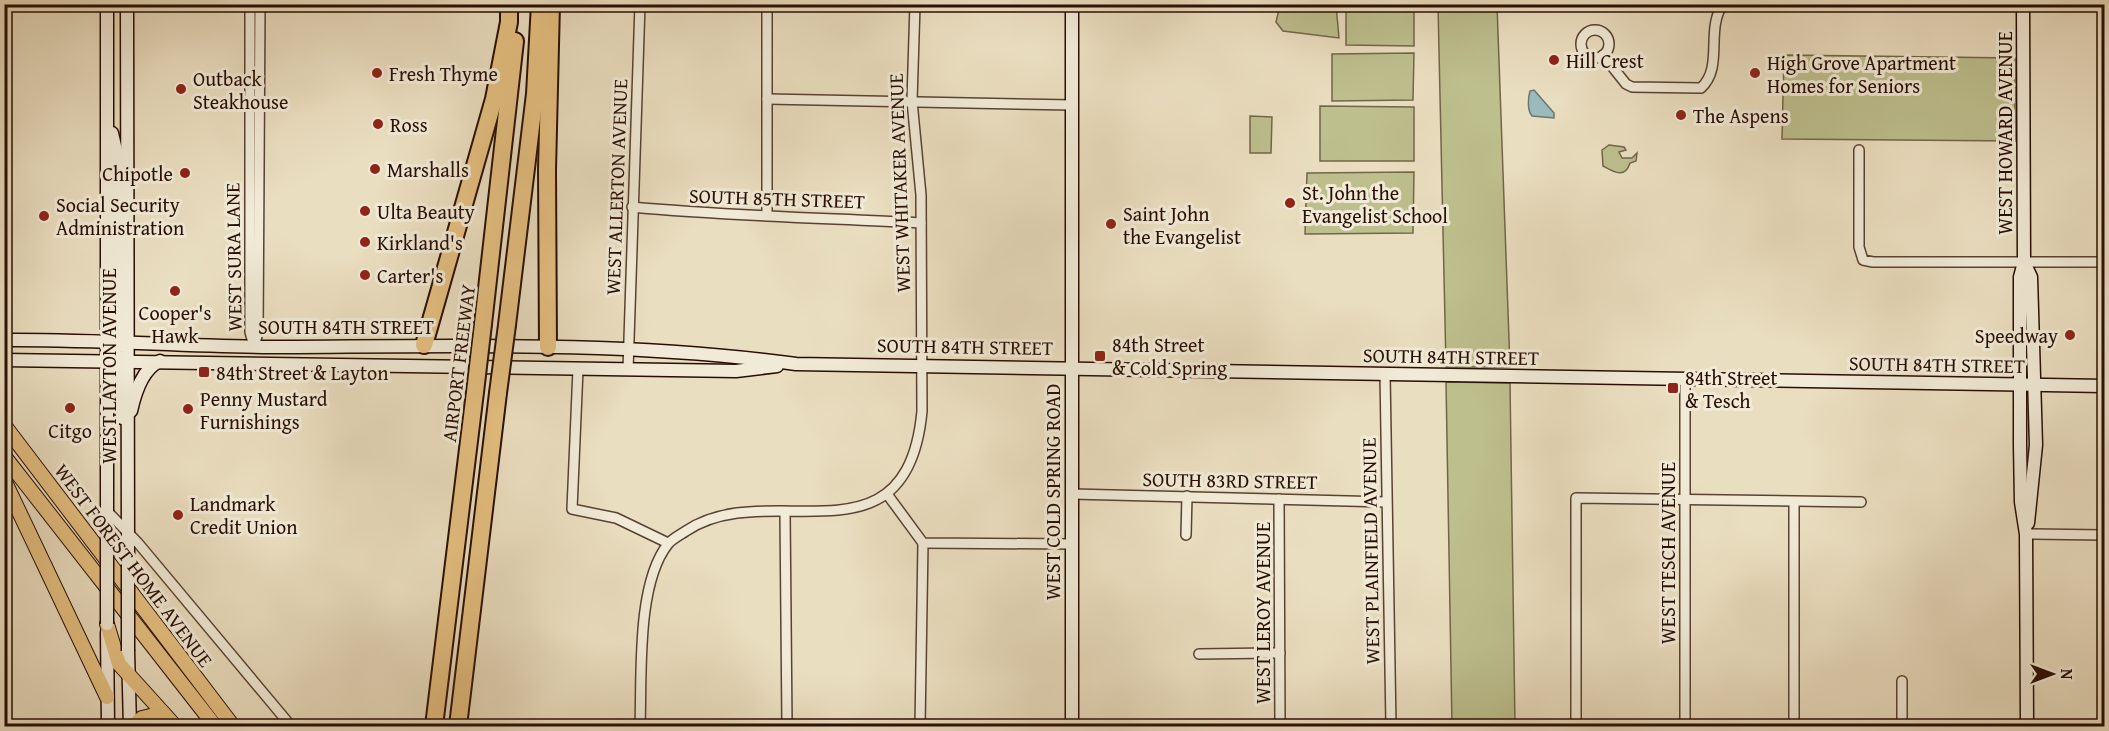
<svg xmlns="http://www.w3.org/2000/svg" width="2109" height="731" font-family="'Gentium Book Plus',serif">
<style>
.green{fill:#bdbf8d;stroke:#726648;stroke-width:1.5}
.water{fill:#9bbabb;stroke:#6d7572;stroke-width:1.5}
.lines{fill:none;stroke-linecap:round;stroke-linejoin:round}
.street-casing{stroke:#584233;stroke-width:12}
.secondary-casing{stroke:#280e04;stroke-width:15}
.primary-casing{stroke:#280e04;stroke-width:16}
.highway-casing{stroke:#280e04;stroke-width:20}
.street{stroke:#f1ead6;stroke-width:9}
.secondary{stroke:#f1ead6;stroke-width:12}
.primary{stroke:#e5bf80;stroke-width:14}
.highway{stroke:#e5bf80;stroke-width:16}
.secondary-bridge-casing{stroke:#280e04;stroke-width:15;stroke-linecap:butt}
.highway-bridge-casing{stroke:#280e04;stroke-width:20;stroke-linecap:butt}
.secondary-bridge{stroke:#f1ead6;stroke-width:12}
.highway-bridge{stroke:#e5bf80;stroke-width:16}
.poi-dot{fill:#8f2418;stroke:#f1ead6;stroke-width:2}
.labels{text-anchor:middle;dominant-baseline:central;stroke-width:6;stroke-linejoin:round;paint-order:stroke}
.poi-label{font-size:20px;fill:#280e04;stroke:#f1ead6;text-anchor:start}
.street-label{font-size:20px;fill:#280e04;stroke:#f1ead6}
</style>
<rect width="100%" height="100%" fill="#eadec0"/>
<filter id="stains"><feTurbulence type="fractalNoise" baseFrequency=".00333" numOctaves="4"/><feColorMatrix values="0 0 0 0 .2 0 0 0 0 .09 0 0 0 0 .02 0 0 0 .5 -.17"/></filter>
<radialGradient id="worn" r=".72"><stop offset=".6" stop-color="#630" stop-opacity="0"/><stop offset="1" stop-color="#630" stop-opacity=".3"/></radialGradient>
<g class="green">
<path d="M1280,5H1336L1339,38L1283,31L1276,22Z"/>
<path d="M1438,5H1497L1510,367H1446Z"/>
<path d="M1346,6H1414V46L1346,45Z"/>
<path d="M1414,53L1413,100L1332,101V54Z"/>
<path d="M1784,55L2015,58V141L1782,139Z"/>
<path d="M1320,106L1414,107V161H1320Z"/>
<path d="M1250,116L1272,117L1271,153H1250Z"/>
<path d="M1609,145L1624,147L1626,150L1619,152L1622,158H1632L1637,153L1636,161L1630,163C1625,179 1614,172 1603,166L1602,150Z"/>
<path d="M1414,172L1413,233L1305,234L1307,173Z"/>
<path d="M1446,382L1510,383L1515,726H1452Z"/>
</g>
<path class="water" d="M1534,90L1554,113V118L1532,116C1527,110 1528,98 1530,91Z"/>
<g class="lines">
<defs>
<g id="street">
<path d="M250,4V332L254,346"/>
<circle cx="1595" cy="44" r="14"/>
<path d="M1603,55L1626,84L1632,87L1701,88C1724,67 1705,30 1723,4"/>
<path d="M767,99L1072,105"/>
<path d="M1859,150V247L1863,260L1873,262H2104"/>
<path d="M632,207C728,216 824,218 921,223"/>
<path d="M767,215V4"/>
<path d="M254,346L258,333L260,4"/>
<path d="M578,369L572,509L616,518L668,543"/>
<path d="M628,370L640,4"/>
<path d="M1385,374L1391,726"/>
<path d="M1685,379V726"/>
<path d="M887,494L923,543L1072,544"/>
<path d="M1072,494L1386,502"/>
<path d="M1279,499L1280,726"/>
<path d="M1794,502V726"/>
<path d="M107,511L138,543L291,726"/>
<path d="M785,512L787,726"/>
<path d="M2026,534L2104,535"/>
<path d="M1186,535L1187,496"/>
<path d="M1199,654L1280,653"/>
<path d="M640,726C642,677 636,584 668,544C672,539 680,535 686,531C769,475 907,573 922,411L921,195L912,101L915,4"/>
<path d="M920,726L923,543"/>
<path d="M1576,726V498L1861,502"/>
<path d="M1902,726V681"/>
</g>
<g id="secondary">
<path d="M127,4L128,554"/>
<path d="M1072,4V726"/>
<path d="M2023,4L2024,262L2020,277V445L2021,502L2026,534L2027,726"/>
<path d="M112,133L118,159L119,346"/>
<path d="M2024,262L2031,277L2036,445L2028,523"/>
<path d="M4,340C98,339 191,347 285,347C455,346 627,341 796,364L2104,386"/>
<path d="M117,355L122,418"/>
<path d="M4,360L736,371L777,366"/>
<path d="M131,411C135,393 142,369 160,361"/>
<path d="M107,527V4"/>
<path d="M107,632L108,726"/>
<path d="M128,651L130,726"/>
</g>
<g id="primary">
<path d="M4,425L233,726"/>
<path d="M4,456L215,726"/>
<path d="M4,480L107,697"/>
<path d="M107,624L119,664L175,726"/>
<path d="M134,726L142,718L163,713"/>
</g>
<g id="highway">
<path d="M483,324L515,41"/>
<path d="M507,325L535,94L540,4"/>
<path d="M424,345L494,99L509,22V4"/>
<path d="M548,347L547,170L551,4"/>
<path d="M434,726L475,392"/>
<path d="M458,726L498,393"/>
</g>
</defs>
<use href="#street" class="street-casing"/>
<use href="#secondary" class="secondary-casing"/>
<use href="#primary" class="primary-casing"/>
<use href="#highway" class="highway-casing"/>
<use href="#street" class="street"/>
<use href="#secondary" class="secondary"/>
<use href="#primary" class="primary"/>
<use href="#highway" class="highway"/>
<defs>
<g id="secondary-bridge">
<path d="M107,527V624"/>
<path d="M128,651V554"/>
</g>
<g id="highway-bridge">
<path d="M475,392L483,324"/>
<path d="M498,393L507,325"/>
</g>
</defs>
<use href="#secondary-bridge" class="secondary-bridge-casing"/>
<use href="#highway-bridge" class="highway-bridge-casing"/>
<use href="#secondary-bridge" class="secondary-bridge"/>
<use href="#highway-bridge" class="highway-bridge"/>
</g>
<g class="poi-dot">
<circle cx="1554" cy="60" r="6"/>
<circle cx="377" cy="73" r="6"/>
<circle cx="1755" cy="73" r="6"/>
<circle cx="181" cy="89" r="6"/>
<circle cx="1681" cy="115" r="6"/>
<circle cx="378" cy="124" r="6"/>
<circle cx="375" cy="169" r="6"/>
<circle cx="185" cy="173" r="6"/>
<circle cx="1290" cy="203" r="6"/>
<circle cx="365" cy="211" r="6"/>
<circle cx="44" cy="216" r="6"/>
<circle cx="1111" cy="224" r="6"/>
<circle cx="365" cy="242" r="6"/>
<circle cx="365" cy="275" r="6"/>
<circle cx="175" cy="291" r="6"/>
<circle cx="2070" cy="335" r="6"/>
<rect x="1094" y="350" width="12" height="12" rx="3"/>
<rect x="198" y="366" width="12" height="12" rx="3"/>
<rect x="1667" y="382" width="12" height="12" rx="3"/>
<circle cx="70" cy="408" r="6"/>
<circle cx="188" cy="409" r="6"/>
<circle cx="178" cy="515" r="6"/>
</g>
<g class="labels">
<g class="poi-label">
<text x="1566" y="60">Hill Crest</text>
<text x="1767" y="62">High Grove Apartment<tspan x="1767" dy="23">Homes for Seniors</tspan></text>
<text x="389" y="73">Fresh Thyme</text>
<text x="193" y="78">Outback<tspan x="193" dy="23">Steakhouse</tspan></text>
<text x="1693" y="115">The Aspens</text>
<text x="390" y="124">Ross</text>
<text x="387" y="169">Marshalls</text>
<text x="173" y="173" text-anchor="end">Chipotle</text>
<text x="1302" y="192">St. John the<tspan x="1302" dy="23">Evangelist School</tspan></text>
<text x="56" y="204">Social Security<tspan x="56" dy="23">Administration</tspan></text>
<text x="377" y="211">Ulta Beauty</text>
<text x="1123" y="213">Saint John<tspan x="1123" dy="23">the Evangelist</tspan></text>
<text x="377" y="242">Kirkland's</text>
<text x="377" y="275">Carter's</text>
<text x="175" y="312" text-anchor="middle">Cooper's<tspan x="175" dy="23">Hawk</tspan></text>
<text x="2058" y="335" text-anchor="end">Speedway</text>
<text x="1112" y="344">84th Street<tspan x="1112" dy="23">&amp; Cold Spring</tspan></text>
<text x="216" y="372">84th Street &amp; Layton</text>
<text x="1685" y="377">84th Street<tspan x="1685" dy="23">&amp; Tesch</tspan></text>
<text x="200" y="398">Penny Mustard<tspan x="200" dy="23">Furnishings</tspan></text>
<text x="70" y="430" text-anchor="middle">Citgo</text>
<text x="190" y="503">Landmark<tspan x="190" dy="23">Credit Union</tspan></text>
</g>
<g class="street-label">
<text transform="translate(2004 133) rotate(-90)">WEST HOWARD AVENUE</text>
<text transform="translate(899 183) rotate(-92)">WEST WHITAKER AVENUE</text>
<text transform="translate(616 187) rotate(-88)">WEST ALLERTON AVENUE</text>
<text transform="translate(777 198) rotate(2)">SOUTH 85TH STREET</text>
<text transform="translate(233 257) rotate(-91)">WEST SURA LANE</text>
<text x="346" y="326">SOUTH 84TH STREET</text>
<text transform="translate(965 346) rotate(1)">SOUTH 84TH STREET</text>
<text transform="translate(1451 356) rotate(1)">SOUTH 84TH STREET</text>
<text transform="translate(458 363) rotate(-83)">AIRPORT FREEWAY</text>
<text transform="translate(1937 364) rotate(1)">SOUTH 84TH STREET</text>
<text transform="translate(108 366) rotate(-90)">WEST LAYTON AVENUE</text>
<text transform="translate(1230 480) rotate(1)">SOUTH 83RD STREET</text>
<text transform="translate(1052 492) rotate(-90)">WEST COLD SPRING ROAD</text>
<text transform="translate(1370 551) rotate(-91)">WEST PLAINFIELD AVENUE</text>
<text transform="translate(1667 553) rotate(-90)">WEST TESCH AVENUE</text>
<text transform="translate(134 565) rotate(53)">WEST FOREST HOME AVENUE</text>
<text transform="translate(1262 613) rotate(-90)">WEST LEROY AVENUE</text>
</g>
</g>
<rect width="2109" height="731" fill="none" stroke="#eadec0" stroke-width="24"/>
<rect x="6" y="6" width="2097" height="719" fill="none" stroke="#280e04" stroke-width="3"/>
<rect x="12" y="12" width="2085" height="707" fill="none" stroke="#280e04" stroke-width="1.5"/>
<g transform="translate(2052 674) rotate(90)" stroke="#f1ead6" stroke-width="4.5" paint-order="stroke">
<path d="M0-4.5L10 22L0 15L-10 22Z" fill="#280e04"/>
<text y="-9" font-size="16" font-weight="bold" text-anchor="middle" fill="#280e04">N</text>
</g>
<rect width="100%" height="100%" filter="url(#stains)"/>
<rect width="100%" height="100%" fill="url(#worn)"/>
</svg>
